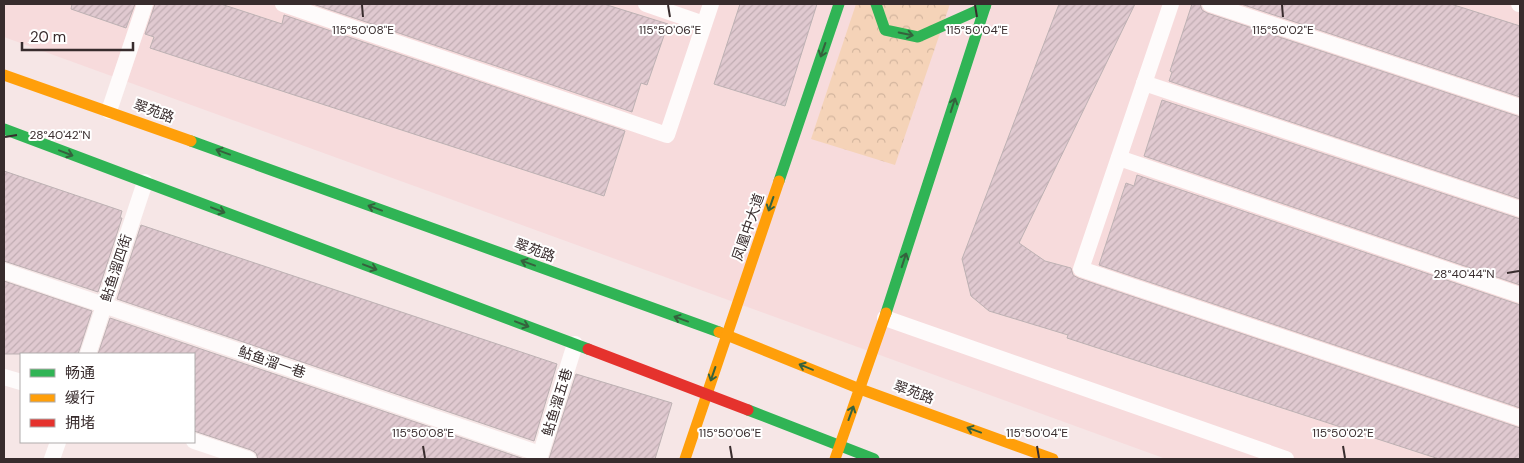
<svg xmlns="http://www.w3.org/2000/svg" width="1524" height="463" font-family="'DM Sans','Noto Sans SC',sans-serif">
<style>
.built{fill:#f7dbdc}
.park{fill:url(#park-crowns)}
.building{fill:url(#building-hatch);stroke:#bdb1b3}
.lines{fill:none;stroke-linecap:round;stroke-linejoin:round}
.lane{stroke:#fefbfb;stroke-width:16}
.fast{stroke:#30b455;stroke-width:11}
.slow{stroke:#ff9f0a;stroke-width:11}
.jam{stroke:#e5322d;stroke-width:11}
.oneway{stroke:#35623d}
.ticks{fill:none;stroke:#382c2d;stroke-width:2}
.labels{text-anchor:middle;dominant-baseline:central;stroke-width:4;stroke-linejoin:round;paint-order:stroke}
.street-label{font-size:14px;fill:#382c2d;stroke:#fff}
.ticks-label{font-size:12px;text-anchor:middle;fill:#382c2d;stroke:#fff;stroke-width:4;stroke-linejoin:round;paint-order:stroke}
</style>
<defs>
<pattern id="park-crowns" width="20" height="18" patternUnits="userSpaceOnUse" patternTransform="scale(1.25)"><rect width="20" height="18" fill="#f5d3b8"/><path d="M2 6a3 3 0 1 1 6 0M12 15a3 3 0 1 1 6 0" fill="none" stroke="#d3b59e"/></pattern>
<pattern id="building-hatch" width="6" height="6" patternUnits="userSpaceOnUse" patternTransform="scale(1.25)"><rect width="6" height="6" fill="#e0c9d0"/><path d="M-1 1l2-2M0 6l6-6M5 7l2-2" fill="none" stroke="#c1adb3"/></pattern>
</defs>
<rect width="100%" height="100%" fill="#f6e6e6"/>
<path class="built" d="M4,4H1520V459H1166L4,37Z"/>
<path class="park" d="M856,4H950L895,165L811,139Z"/>
<g class="building">
<path d="M72,4H135L126,28L71,9Z"/>
<path d="M155,4H221L282,24L284,15L625,131L604,196L150,48L154,37L145,34Z"/>
<path d="M313,4H604L668,24L647,85L641,83L632,112Z"/>
<path d="M740,4H817L785,106L714,84Z"/>
<path d="M1059,4H1135L1019,243L1045,261L1071,268L1073,275L1078,278L1520,428V459H1439L1067,338L1068,335L989,311L971,296L962,259Z"/>
<path d="M1192,4H1200L1202,10L1207,13L1520,117V199L1169,81L1172,72L1170,71Z"/>
<path d="M1241,4H1451L1520,26V97Z"/>
<path d="M1162,100L1520,219V285L1144,156Z"/>
<path d="M4,171L122,211L120,218H122L98,292L4,261Z"/>
<path d="M1137,175L1520,305V408L1099,265L1126,183L1134,186Z"/>
<path d="M141,225L557,364L534,441L117,299Z"/>
<path d="M4,281L92,311L78,354H4Z"/>
<path d="M110,318L524,459H258L256,453L251,450L194,431V354H98Z"/>
<path d="M576,374L672,403L655,459H549Z"/>
</g>
<g class="lines">
<g class="lane">
<path d="M283,4L667,135L711,4"/>
<path d="M646,4L704,24"/>
<path d="M1171,4L1081,269L1520,418"/>
<path d="M1210,4L1520,107"/>
<path d="M1519,4H1520"/>
<path d="M1144,83L1520,209"/>
<path d="M109,111L145,4"/>
<path d="M1119,158L1520,295"/>
<path d="M4,271L540,454"/>
<path d="M885,318L1286,459"/>
<path d="M88,354L145,182"/>
<path d="M4,377L21,382"/>
<path d="M194,441L248,459"/>
<path d="M52,459L58,442"/>
<path d="M539,459L575,344"/>
</g>
<g class="fast">
<path d="M876,4L885,30L918,37L985,7"/>
<path d="M4,129L588,349"/>
<path d="M191,141L719,332"/>
<path d="M779,181L839,4"/>
<path d="M886,313L986,4"/>
<path d="M748,410L874,459"/>
</g>
<g class="slow">
<path d="M4,75L191,141"/>
<path d="M719,332L860,389L1053,459"/>
<path d="M685,459L779,181"/>
<path d="M835,459L886,313"/>
</g>
<path class="jam" d="M588,349L748,410"/>
</g>
<defs><path id="oneway-shaft" d="M-6 0H5M1.5-3L5.5 0L1.5 3" fill="none" stroke-width="1.6" stroke-linecap="round" stroke-linejoin="round" transform="scale(1.25)"/></defs>
<g class="oneway">
<use href="#oneway-shaft" transform="translate(906 34) rotate(12)"/>
<use href="#oneway-shaft" transform="translate(823 50) rotate(109)"/>
<use href="#oneway-shaft" transform="translate(953 105) rotate(-72)"/>
<use href="#oneway-shaft" transform="translate(223 152) rotate(-160)"/>
<use href="#oneway-shaft" transform="translate(66 153) rotate(21)"/>
<use href="#oneway-shaft" transform="translate(771 204) rotate(109)"/>
<use href="#oneway-shaft" transform="translate(375 208) rotate(-160)"/>
<use href="#oneway-shaft" transform="translate(218 210) rotate(21)"/>
<use href="#oneway-shaft" transform="translate(904 260) rotate(-72)"/>
<use href="#oneway-shaft" transform="translate(528 263) rotate(-160)"/>
<use href="#oneway-shaft" transform="translate(370 267) rotate(21)"/>
<use href="#oneway-shaft" transform="translate(681 319) rotate(-160)"/>
<use href="#oneway-shaft" transform="translate(522 324) rotate(21)"/>
<use href="#oneway-shaft" transform="translate(806 367) rotate(-158)"/>
<use href="#oneway-shaft" transform="translate(713 374) rotate(109)"/>
<use href="#oneway-shaft" transform="translate(851 413) rotate(-70)"/>
<use href="#oneway-shaft" transform="translate(974 430) rotate(-160)"/>
</g>
<path class="ticks" d="M362,5L363,17M668,5L670,17M975,5L977,17M1282,5L1283,17M5,137L17,135M1507,273L1519,271M423,446L425,458M730,446L732,458M1037,446L1039,458M1343,446L1345,458"/>
<g class="labels">
<g class="street-label">
<text transform="translate(154 111) rotate(20)">翠苑路</text>
<text transform="translate(748 227) rotate(-71)">凤凰中大道</text>
<text transform="translate(535 250) rotate(20)">翠苑路</text>
<text transform="translate(116 268) rotate(-72)">鲇鱼溜四街</text>
<text transform="translate(272 362) rotate(19)">鲇鱼溜一巷</text>
<text transform="translate(914 392) rotate(20)">翠苑路</text>
<text transform="translate(557 402) rotate(-73)">鲇鱼溜五巷</text>
</g>
</g>
<g class="ticks-label">
<text x="363" y="34">115°50'08"E</text>
<text x="670" y="34">115°50'06"E</text>
<text x="977" y="34">115°50'04"E</text>
<text x="1283" y="34">115°50'02"E</text>
<text x="60" y="139">28°40'42"N</text>
<text x="1464" y="278">28°40'44"N</text>
<text x="423" y="437">115°50'08"E</text>
<text x="730" y="437">115°50'06"E</text>
<text x="1037" y="437">115°50'04"E</text>
<text x="1343" y="437">115°50'02"E</text>
</g>
<rect width="1524" height="463" fill="none" stroke="#382c2d" stroke-width="10"/>
<rect x="20" y="353" width="175" height="90" fill="#ffffff" stroke="#afabab"/>
<rect x="30" y="369" width="25" height="8" fill="#30b455" stroke="#afabab"/>
<text x="65" y="378" font-size="15" fill="#382c2d">畅通</text>
<rect x="30" y="394" width="25" height="8" fill="#ff9f0a" stroke="#afabab"/>
<text x="65" y="403" font-size="15" fill="#382c2d">缓行</text>
<rect x="30" y="419" width="25" height="8" fill="#e5322d" stroke="#afabab"/>
<text x="65" y="428" font-size="15" fill="#382c2d">拥堵</text>
<path d="M22 42v8h111v-8" fill="none" stroke="#382c2d" stroke-width="2.5"/>
<text x="30" y="42" font-size="15" fill="#382c2d" stroke="#ffffff" stroke-width="4" paint-order="stroke">20 m</text>
</svg>
